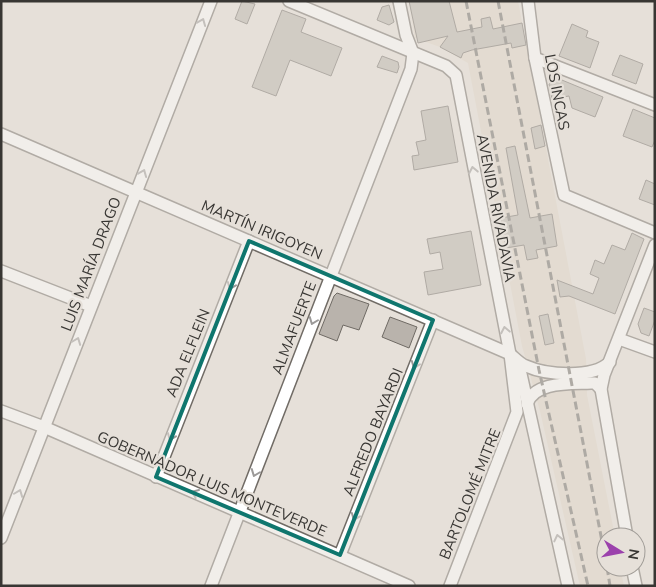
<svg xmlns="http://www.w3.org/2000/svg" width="656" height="587" font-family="'Nunito Sans',sans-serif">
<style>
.built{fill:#e0d5c7}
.building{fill:#b9b3ac;stroke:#6f6a64}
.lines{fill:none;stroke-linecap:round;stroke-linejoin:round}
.minor-casing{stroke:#716c66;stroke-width:14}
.minor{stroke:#fff;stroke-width:11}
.rail{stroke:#6b6864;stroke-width:3;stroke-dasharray:8 4;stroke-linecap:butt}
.oneway{stroke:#9c9a99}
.marked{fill:none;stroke:#0f766e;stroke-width:4;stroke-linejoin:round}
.labels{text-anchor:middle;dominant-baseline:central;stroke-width:4.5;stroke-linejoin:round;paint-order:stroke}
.street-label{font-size:15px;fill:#383633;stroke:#e6e0d9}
</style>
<rect width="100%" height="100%" fill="#e6e0d9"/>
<path class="built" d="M409,1H518L586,359L587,395L615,537H606V567H620L624,586H580L540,411L522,346L468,63L440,47L415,38Z"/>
<g class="building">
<path d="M242,1L255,4L247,24L235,19Z"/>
<path d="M409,1H449L457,32L482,27L481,19L490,17L493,29L522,23L526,45L512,48L511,43L472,50L463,53L461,58L440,47L448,36L418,43Z"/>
<path d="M389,5L394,22L389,25L377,20L382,7Z"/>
<path d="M282,10L306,19L301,32L342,48L331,76L290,60L276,96L252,87Z"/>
<path d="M572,24L588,31L586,37L599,42L590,68L559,56Z"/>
<path d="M620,55L643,64L636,84L612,75Z"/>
<path d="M382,56L398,62L399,67L397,73L377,67Z"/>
<path d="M557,78L603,97L595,117L572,108L569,96L552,99L549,84Z"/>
<path d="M448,106L458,162L414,170L412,156L419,155L416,142L426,140L421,111Z"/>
<path d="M633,109L655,118V140L652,147L623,136Z"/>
<path d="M541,125L545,146L535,149L531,128Z"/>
<path d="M515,146L530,218L552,214L557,246L536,250L538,258L527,260L524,245L506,248L501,218L518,215L506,148Z"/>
<path d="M646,180L655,184V205L639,199Z"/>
<path d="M471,231L481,285L428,295L424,272L443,269L440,252L430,254L427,239Z"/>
<path d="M632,233L644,239L615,314L569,296L560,297L557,280L593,294L599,278L590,274L595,260L604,264L612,245L625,250Z"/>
<path d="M337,293L369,304L359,330L343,325L337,341L319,334L334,296Z"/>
<path d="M644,308L655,312V320L649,336L641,333L638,324Z"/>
<path d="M548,314L554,343L545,345L539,316Z"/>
<path d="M390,317L417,327L409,348L382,337Z"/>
</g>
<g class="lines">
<defs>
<g id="minor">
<path d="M289,1L446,66L456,75L510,354L517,412L450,586"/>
<path d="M528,1L535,58L564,195L655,233"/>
<path d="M535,58L655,105"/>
<path d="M1,134L510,354C515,358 520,364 526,366C546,375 593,379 610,362"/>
<path d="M1,271L91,306"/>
<path d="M619,339L655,352"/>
<path d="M515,362L521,374L568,586"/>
<path d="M527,404C534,381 571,384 591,383H595L601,389"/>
<path d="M1,411L44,427L409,586"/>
<path d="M156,477L249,241"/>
<path d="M627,537L601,389L604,375L655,245"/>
<path d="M1,538L211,1"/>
<path d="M340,555L433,320"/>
<path d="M632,567L636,586"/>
<path d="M211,586L411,69L413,53L406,35L399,1"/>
</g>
</defs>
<use href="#minor" class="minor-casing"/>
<use href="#minor" class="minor"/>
<g class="rail">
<path d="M466,1L539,370L588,586"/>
<path d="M498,1L606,562"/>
<path d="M607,567L610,586"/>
</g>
</g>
<defs><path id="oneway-chevron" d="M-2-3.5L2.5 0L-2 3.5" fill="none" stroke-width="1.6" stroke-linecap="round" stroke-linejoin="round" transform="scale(1.25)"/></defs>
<g class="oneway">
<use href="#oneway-chevron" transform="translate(202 22) rotate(-68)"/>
<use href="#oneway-chevron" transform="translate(473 170) rotate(-101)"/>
<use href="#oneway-chevron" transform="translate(143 173) rotate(-68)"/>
<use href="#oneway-chevron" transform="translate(231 286) rotate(112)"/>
<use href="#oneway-chevron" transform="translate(313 321) rotate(111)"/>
<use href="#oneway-chevron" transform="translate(505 330) rotate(-101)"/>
<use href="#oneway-chevron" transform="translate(77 341) rotate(-69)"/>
<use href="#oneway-chevron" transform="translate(415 365) rotate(112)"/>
<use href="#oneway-chevron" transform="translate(171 437) rotate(112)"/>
<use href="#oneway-chevron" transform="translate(255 473) rotate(111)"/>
<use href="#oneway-chevron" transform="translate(19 493) rotate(-69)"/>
<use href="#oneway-chevron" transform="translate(195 493) rotate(-157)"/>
<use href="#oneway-chevron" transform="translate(355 517) rotate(112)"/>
<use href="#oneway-chevron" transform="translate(558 538) rotate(-103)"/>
</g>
<path d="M0 0H656V587H0ZM249,241L433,320L340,555L156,477Z" fill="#e6e0d9" fill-opacity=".55" fill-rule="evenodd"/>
<path class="marked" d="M249,241L433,320L340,555L156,477Z"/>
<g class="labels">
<g class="street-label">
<text transform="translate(557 92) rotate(79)">LOS INCAS</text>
<text transform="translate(496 208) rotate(79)">AVENIDA RIVADAVIA</text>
<text transform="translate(262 230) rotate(23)">MARTÍN IRIGOYEN</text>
<text transform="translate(91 264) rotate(-69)">LUIS MARÍA DRAGO</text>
<text transform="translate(294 328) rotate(-69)">ALMAFUERTE</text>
<text transform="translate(188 353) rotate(-68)">ADA ELFLEIN</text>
<text transform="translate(373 432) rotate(-68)">ALFREDO BAYARDI</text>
<text transform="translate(212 484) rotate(23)">GOBERNADOR LUIS MONTEVERDE</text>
<text transform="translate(470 494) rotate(-68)">BARTOLOMÉ MITRE</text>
</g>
</g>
<rect width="656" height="587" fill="none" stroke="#383633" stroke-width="5"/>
<g transform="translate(621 552) rotate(100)"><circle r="24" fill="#e6e0d9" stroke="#a09c97"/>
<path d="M0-4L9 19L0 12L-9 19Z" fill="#9b41ac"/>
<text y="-8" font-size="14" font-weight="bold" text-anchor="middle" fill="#383633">N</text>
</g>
</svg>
